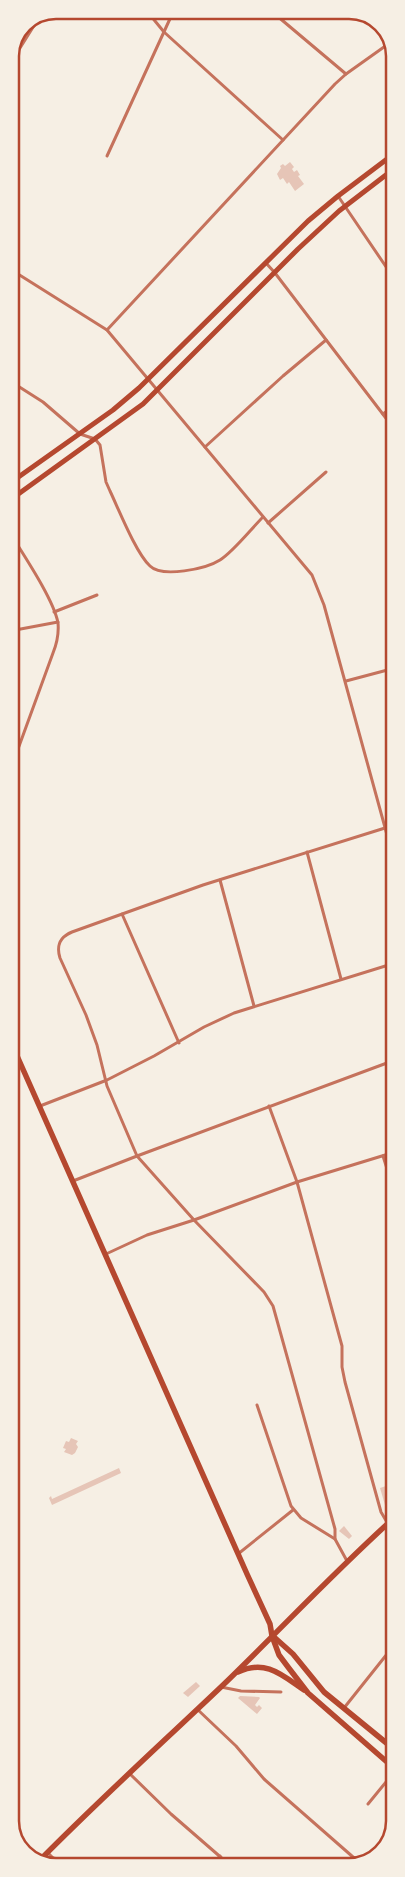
<svg xmlns="http://www.w3.org/2000/svg" width="405" height="1877" font-family="'Work Sans',sans-serif">
<style>
.building{fill:#e6c5b7}
.lines{fill:none;stroke-linecap:round;stroke-linejoin:round}
.minor{stroke:#c5725c;stroke-width:3}
.secondary{stroke:#b5482f;stroke-width:5}
.primary{stroke:#b5482f;stroke-width:5.5}
.rim{fill:none;stroke:#b5482f;stroke-width:2.5}
</style>
<rect width="100%" height="100%" fill="#f6efe4"/>
<g class="building">
<path d="M290,162L294,167L292,169L294,172L297,170L300,175L298,176L304,184L295,191L289,182L287,184L283,178L280,180L277,174L281,168L280,166L283,164L285,166Z"/>
<path d="M71,1438L78,1441L76,1444L78,1447L75,1453L72,1455L64,1452L66,1449L63,1448L66,1441L69,1442Z"/>
<path d="M119,1468L121,1473L52,1505L49,1498L51,1496L52,1499Z"/>
<path d="M386,1486L391,1504L385,1505L380,1488Z"/>
<path d="M344,1526L352,1536L349,1539L339,1531Z"/>
<path d="M196,1682L200,1686L188,1697L183,1693Z"/>
<path d="M240,1696L259,1697L260,1698L255,1705L257,1707L259,1705L262,1708L257,1714L238,1698Z"/>
</g>
<g class="lines">
<g class="minor">
<path d="M146,10L164,32L283,140"/>
<path d="M270,10L346,74"/>
<path d="M10,64L40,16"/>
<path d="M107,156L174,10"/>
<path d="M338,196L395,280"/>
<path d="M266,263L275,273L395,430"/>
<path d="M10,269L107,330L312,575L324,605L395,864"/>
<path d="M107,330L335,84L346,74L391,42"/>
<path d="M10,381L43,402L80,434L95,439L100,445L106,482L110,491C119,510 136,553 150,566C162,578 206,569 220,560C233,552 251,529 263,517"/>
<path d="M383,414L395,405"/>
<path d="M205,447L283,376L326,340"/>
<path d="M268,523L326,472"/>
<path d="M10,533C23,554 54,600 58,623C59,634 57,643 53,653L10,771"/>
<path d="M54,612L97,595"/>
<path d="M10,631L58,622"/>
<path d="M346,681L395,668"/>
<path d="M389,842L395,841"/>
<path d="M307,852L341,979"/>
<path d="M220,880L254,1006"/>
<path d="M122,914L179,1043"/>
<path d="M40,1106L107,1080L154,1056L204,1027L234,1013L395,963"/>
<path d="M269,1106L297,1182L342,1346V1367L345,1382L381,1512L388,1524"/>
<path d="M383,1156L395,1194"/>
<path d="M73,1181L137,1156L395,1060"/>
<path d="M106,1254L147,1235L194,1220L297,1182L395,1152"/>
<path d="M257,1405L291,1506L301,1518L335,1539L347,1561"/>
<path d="M335,1539V1529L273,1306L264,1292L194,1220L137,1156L107,1086L97,1045L86,1015L60,958C56,945 60,937 72,932L203,885L385,828"/>
<path d="M238,1554L293,1510"/>
<path d="M221,1687L241,1691L281,1692"/>
<path d="M344,1708L395,1644"/>
<path d="M197,1709L236,1746L264,1779L361,1864"/>
<path d="M129,1773L171,1814L232,1867"/>
<path d="M368,1804L395,1771"/>
<path d="M48,1853L62,1867"/>
<path d="M211,1867L220,1856"/>
</g>
<g class="secondary">
<path d="M10,483L113,410L139,388L308,221L338,196L395,153"/>
<path d="M10,500L143,404L298,249L339,211L395,168"/>
</g>
<g class="primary">
<path d="M10,1040L247,1574L270,1624L272,1636L279,1655L288,1667L308,1693L395,1769"/>
<path d="M274,1637L293,1654L324,1692L395,1750"/>
<path d="M238,1672C266,1659 282,1675 304,1690"/>
<path d="M39,1861C98,1801 161,1744 222,1686C280,1630 335,1571 395,1517"/>
</g>
</g>
<path d="M0 0H405V1877H0ZM56 19H349A37 37 0 0 1 386 56V1821A37 37 0 0 1 349 1858H56A37 37 0 0 1 19 1821V56A37 37 0 0 1 56 19Z" fill="#f6efe4" fill-rule="evenodd"/>
<path class="rim" d="M56 19H349A37 37 0 0 1 386 56V1821A37 37 0 0 1 349 1858H56A37 37 0 0 1 19 1821V56A37 37 0 0 1 56 19Z"/>
</svg>
